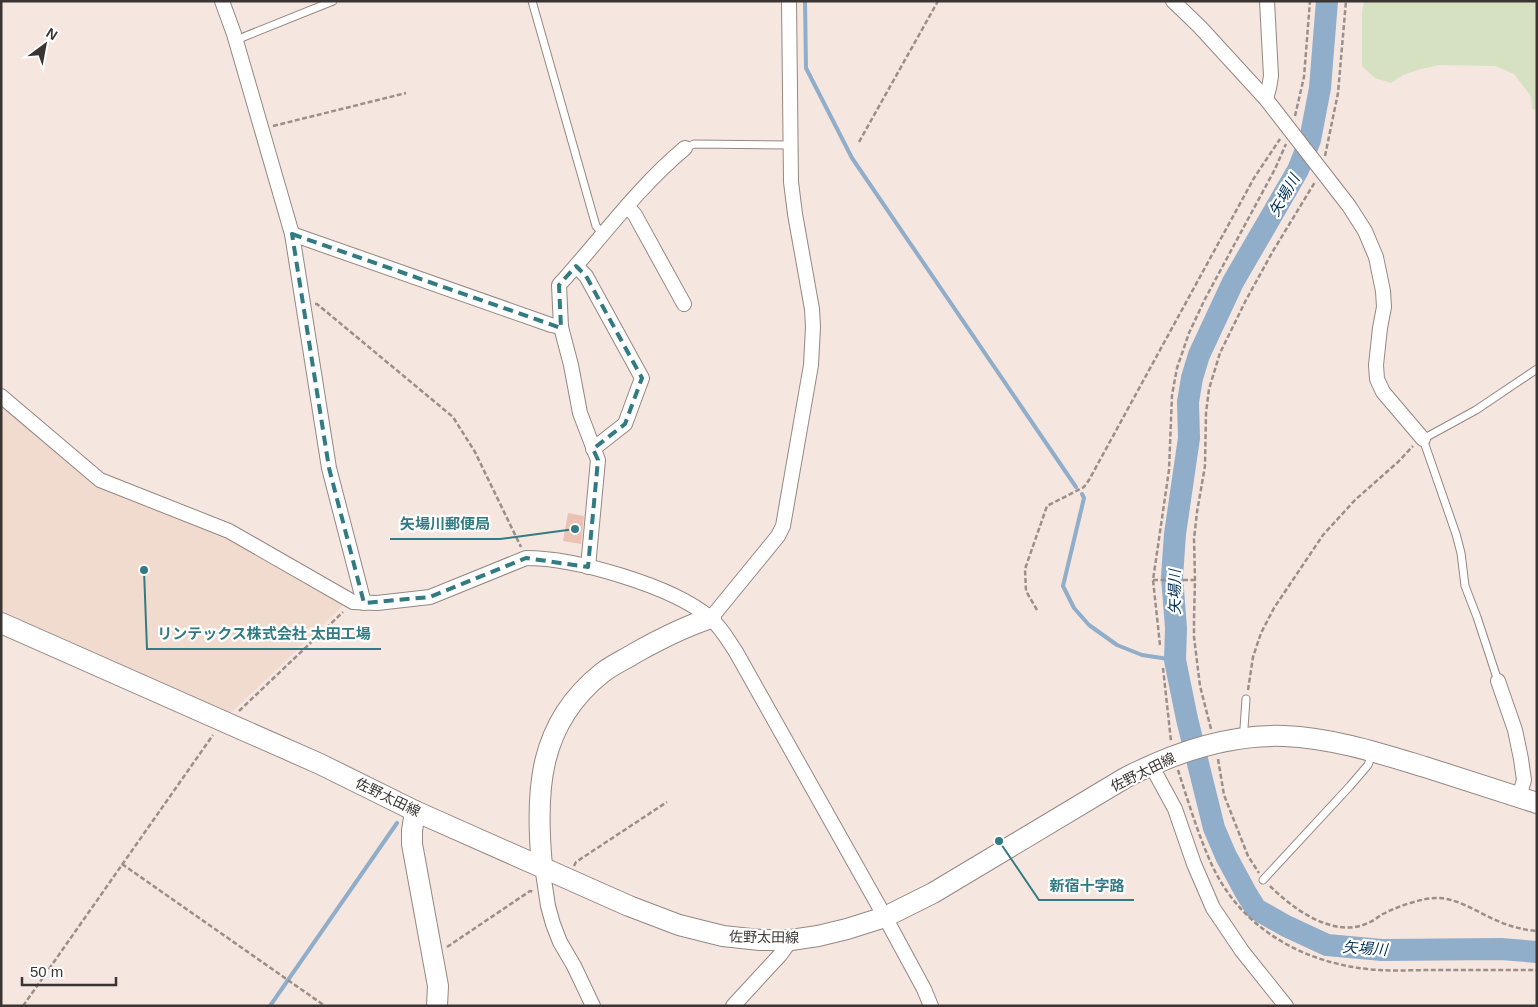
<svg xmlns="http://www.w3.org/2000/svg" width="1538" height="1007" font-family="Arial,'Noto Sans JP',sans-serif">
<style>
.industrial{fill:#f1dbce}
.green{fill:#d5e1c1}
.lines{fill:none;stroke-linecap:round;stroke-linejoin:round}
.stream{stroke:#90adc9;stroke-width:4}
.river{stroke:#90adc9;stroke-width:22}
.building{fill:#ebc2b3}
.lane-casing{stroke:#958782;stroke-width:9}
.street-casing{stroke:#958782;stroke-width:16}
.secondary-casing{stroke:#958782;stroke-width:22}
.path{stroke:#9b8f8b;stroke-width:2.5;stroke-dasharray:5 2.5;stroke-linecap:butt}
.lane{stroke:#fff;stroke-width:7}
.street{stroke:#fff;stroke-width:14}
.secondary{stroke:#fff;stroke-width:20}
.marked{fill:none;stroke:#337b83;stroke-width:4;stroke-dasharray:10 6;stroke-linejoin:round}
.labels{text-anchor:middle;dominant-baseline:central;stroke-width:4.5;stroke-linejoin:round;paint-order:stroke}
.street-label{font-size:14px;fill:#3a3432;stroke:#fff}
.water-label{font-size:15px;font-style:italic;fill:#002f53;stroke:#fff}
.leader{fill:none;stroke:#337b83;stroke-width:2}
.callout-dot{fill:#337b83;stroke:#fff;stroke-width:2}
.callout-label{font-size:15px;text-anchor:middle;font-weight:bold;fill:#337b83;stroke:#fff;stroke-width:4.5;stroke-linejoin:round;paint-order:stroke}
</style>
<rect width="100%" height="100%" fill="#f6e6e0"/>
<path class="industrial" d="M1,406L99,487L227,538L347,602L230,714L1,611Z"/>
<path class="green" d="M1364,1H1537V110L1532,109L1531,96L1514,74L1495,66L1440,65L1421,69L1403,75L1391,83L1375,78L1362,66V12Z"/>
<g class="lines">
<g class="stream">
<path d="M805,1L806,68L852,158L1076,487"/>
<path d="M1082,494L1084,498L1063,586L1074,608L1089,625L1117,645L1142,655L1175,660"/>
<path d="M270,1006L397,823"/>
</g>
<path class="river" d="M1327,1L1320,88L1310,140L1298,170L1233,282L1199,355L1192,378L1188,402L1189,438L1175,534L1172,577L1176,628L1175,660L1187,719L1214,828L1226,856L1246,893L1256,909L1286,926L1327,945L1382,950L1501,949L1537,952"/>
</g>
<path class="building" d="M568,513L584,516L581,544L563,541Z"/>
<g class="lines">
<defs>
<g id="lane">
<path d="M532,1L596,226L603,234"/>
<path d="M236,40L333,1"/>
<path d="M685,148L694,144L790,145"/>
<path d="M1498,681L1477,617L1465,586L1461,553L1456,534L1423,439L1476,410L1537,369"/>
<path d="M1245,736L1244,728L1246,699"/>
<path d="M1263,880L1350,786L1368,765L1372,754"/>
</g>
<g id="street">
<path d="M222,1L234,34L292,234L329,468L364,603"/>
<path d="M1173,1L1200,27L1266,99L1349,206L1365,231L1376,257L1383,291L1384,307L1380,328L1376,365L1377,379L1383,392L1423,439"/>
<path d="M1266,99L1269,88L1271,76L1267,1"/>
<path d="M627,206L635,215L684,304"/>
<path d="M292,234L551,325L561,327"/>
<path d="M576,266L586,276L642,378L625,424L593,449"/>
<path d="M1,396L100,480L229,531L353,602L377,603L430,597L526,558C575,558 673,586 710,618C721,627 728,640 736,652L885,917L924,989L931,1006"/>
<path d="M588,567L598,460L580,413L571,365L561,327L559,285C601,239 637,188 685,148"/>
<path d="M711,618L778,536L783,526L811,365L813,327L812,309L795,214L791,182L789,1"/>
<path d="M1498,681L1515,730L1521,759L1524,780L1519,797"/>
<path d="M1151,765L1175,809L1194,864L1213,908L1242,951L1286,1006"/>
<path d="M542,866L548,906L553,924L560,942L574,966L593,1006"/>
<path d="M733,1006L780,955L791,940"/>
</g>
<g id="secondary">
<path d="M1,623L320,764L415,811L629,906L679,925L723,936L760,940H791L818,936L847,929L885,917L933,893L1125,778C1173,753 1229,734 1284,736C1333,738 1379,753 1425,767C1462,779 1499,791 1537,803"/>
<path d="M415,811L412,831V844L438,986L437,1006"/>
<path d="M542,866C535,791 538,724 602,673C612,665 624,660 635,653C660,639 683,627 711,618"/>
</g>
</defs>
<use href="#lane" class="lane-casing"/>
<use href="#street" class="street-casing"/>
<use href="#secondary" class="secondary-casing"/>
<g class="path">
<path d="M1295,116L1304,77L1310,1"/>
<path d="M273,126L406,93"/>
<path d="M859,142L938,1"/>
<path d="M1325,156L1338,93L1346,1"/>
<path d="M315,304H317L453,417L475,452L521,547"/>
<path d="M1153,580H1195"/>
<path d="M1037,610L1026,591L1025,569L1047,506L1084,487L1089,480L1254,178L1280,139"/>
<path d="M1160,645L1153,580L1169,470L1172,395L1177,368L1189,333L1205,299L1275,169L1286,144"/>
<path d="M1163,668L1171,741"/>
<path d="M1248,690L1253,657L1261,633L1274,608L1323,535L1355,500L1398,462L1413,446"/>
<path d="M239,711L343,612"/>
<path d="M1211,729L1200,686L1194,637V619L1195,580L1194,539L1197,512L1205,466L1206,413L1209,389L1220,353L1246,300L1273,251L1315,182"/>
<path d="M1218,759L1224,795L1248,856L1259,873"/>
<path d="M1178,770C1188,801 1198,834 1211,863C1241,930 1306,965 1378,970C1396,971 1416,970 1434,970C1469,970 1503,970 1537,970"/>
<path d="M122,864L325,1006"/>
<path d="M574,866L576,862L667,802"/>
<path d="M1270,886C1293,909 1334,939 1368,923C1373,921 1377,918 1381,915C1396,907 1423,897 1440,898C1462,900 1480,914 1500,922C1512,927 1524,930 1537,931"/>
<path d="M447,947L530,891L534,892"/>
<path d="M23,1006L213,735"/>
</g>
<use href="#lane" class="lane"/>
<use href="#street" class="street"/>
<use href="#secondary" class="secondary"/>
</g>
<path class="marked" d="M292,234L561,328L559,285L576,266L586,276L642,378L625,424L593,449L598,460L588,567L526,558L430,597L364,603L329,468Z"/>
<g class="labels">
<g class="street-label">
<text transform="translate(1143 772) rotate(-26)">佐野太田線</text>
<text transform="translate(388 797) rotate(26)">佐野太田線</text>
<text transform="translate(764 937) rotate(1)">佐野太田線</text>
</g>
<g class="water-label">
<text transform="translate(1284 195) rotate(-60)">矢場川</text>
<text transform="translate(1174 592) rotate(-90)">矢場川</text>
<text transform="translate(1365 948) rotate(4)">矢場川</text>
</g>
</g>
<path class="leader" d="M575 529L500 539H390M144 570L147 649H381M999 841L1039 900H1134"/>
<g class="callout-dot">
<circle cx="575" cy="529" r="5"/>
<circle cx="144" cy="570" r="5"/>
<circle cx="999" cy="841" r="5"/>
</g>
<g class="callout-label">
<text x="445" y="529">矢場川郵便局</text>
<text x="264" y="639">リンテックス株式会社 太田工場</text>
<text x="1087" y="891">新宿十字路</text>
</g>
<rect width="1538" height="1007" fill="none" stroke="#3a3432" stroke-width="5"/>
<g transform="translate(45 45) rotate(32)" stroke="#ffffff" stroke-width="4" paint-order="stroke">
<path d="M0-4L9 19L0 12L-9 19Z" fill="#3a3432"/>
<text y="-8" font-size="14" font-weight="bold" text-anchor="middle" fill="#3a3432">N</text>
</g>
<path d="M22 977v8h94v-8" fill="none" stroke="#3a3432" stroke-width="2.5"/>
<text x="30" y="977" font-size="15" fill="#3a3432" stroke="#ffffff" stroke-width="4" paint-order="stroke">50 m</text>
</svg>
